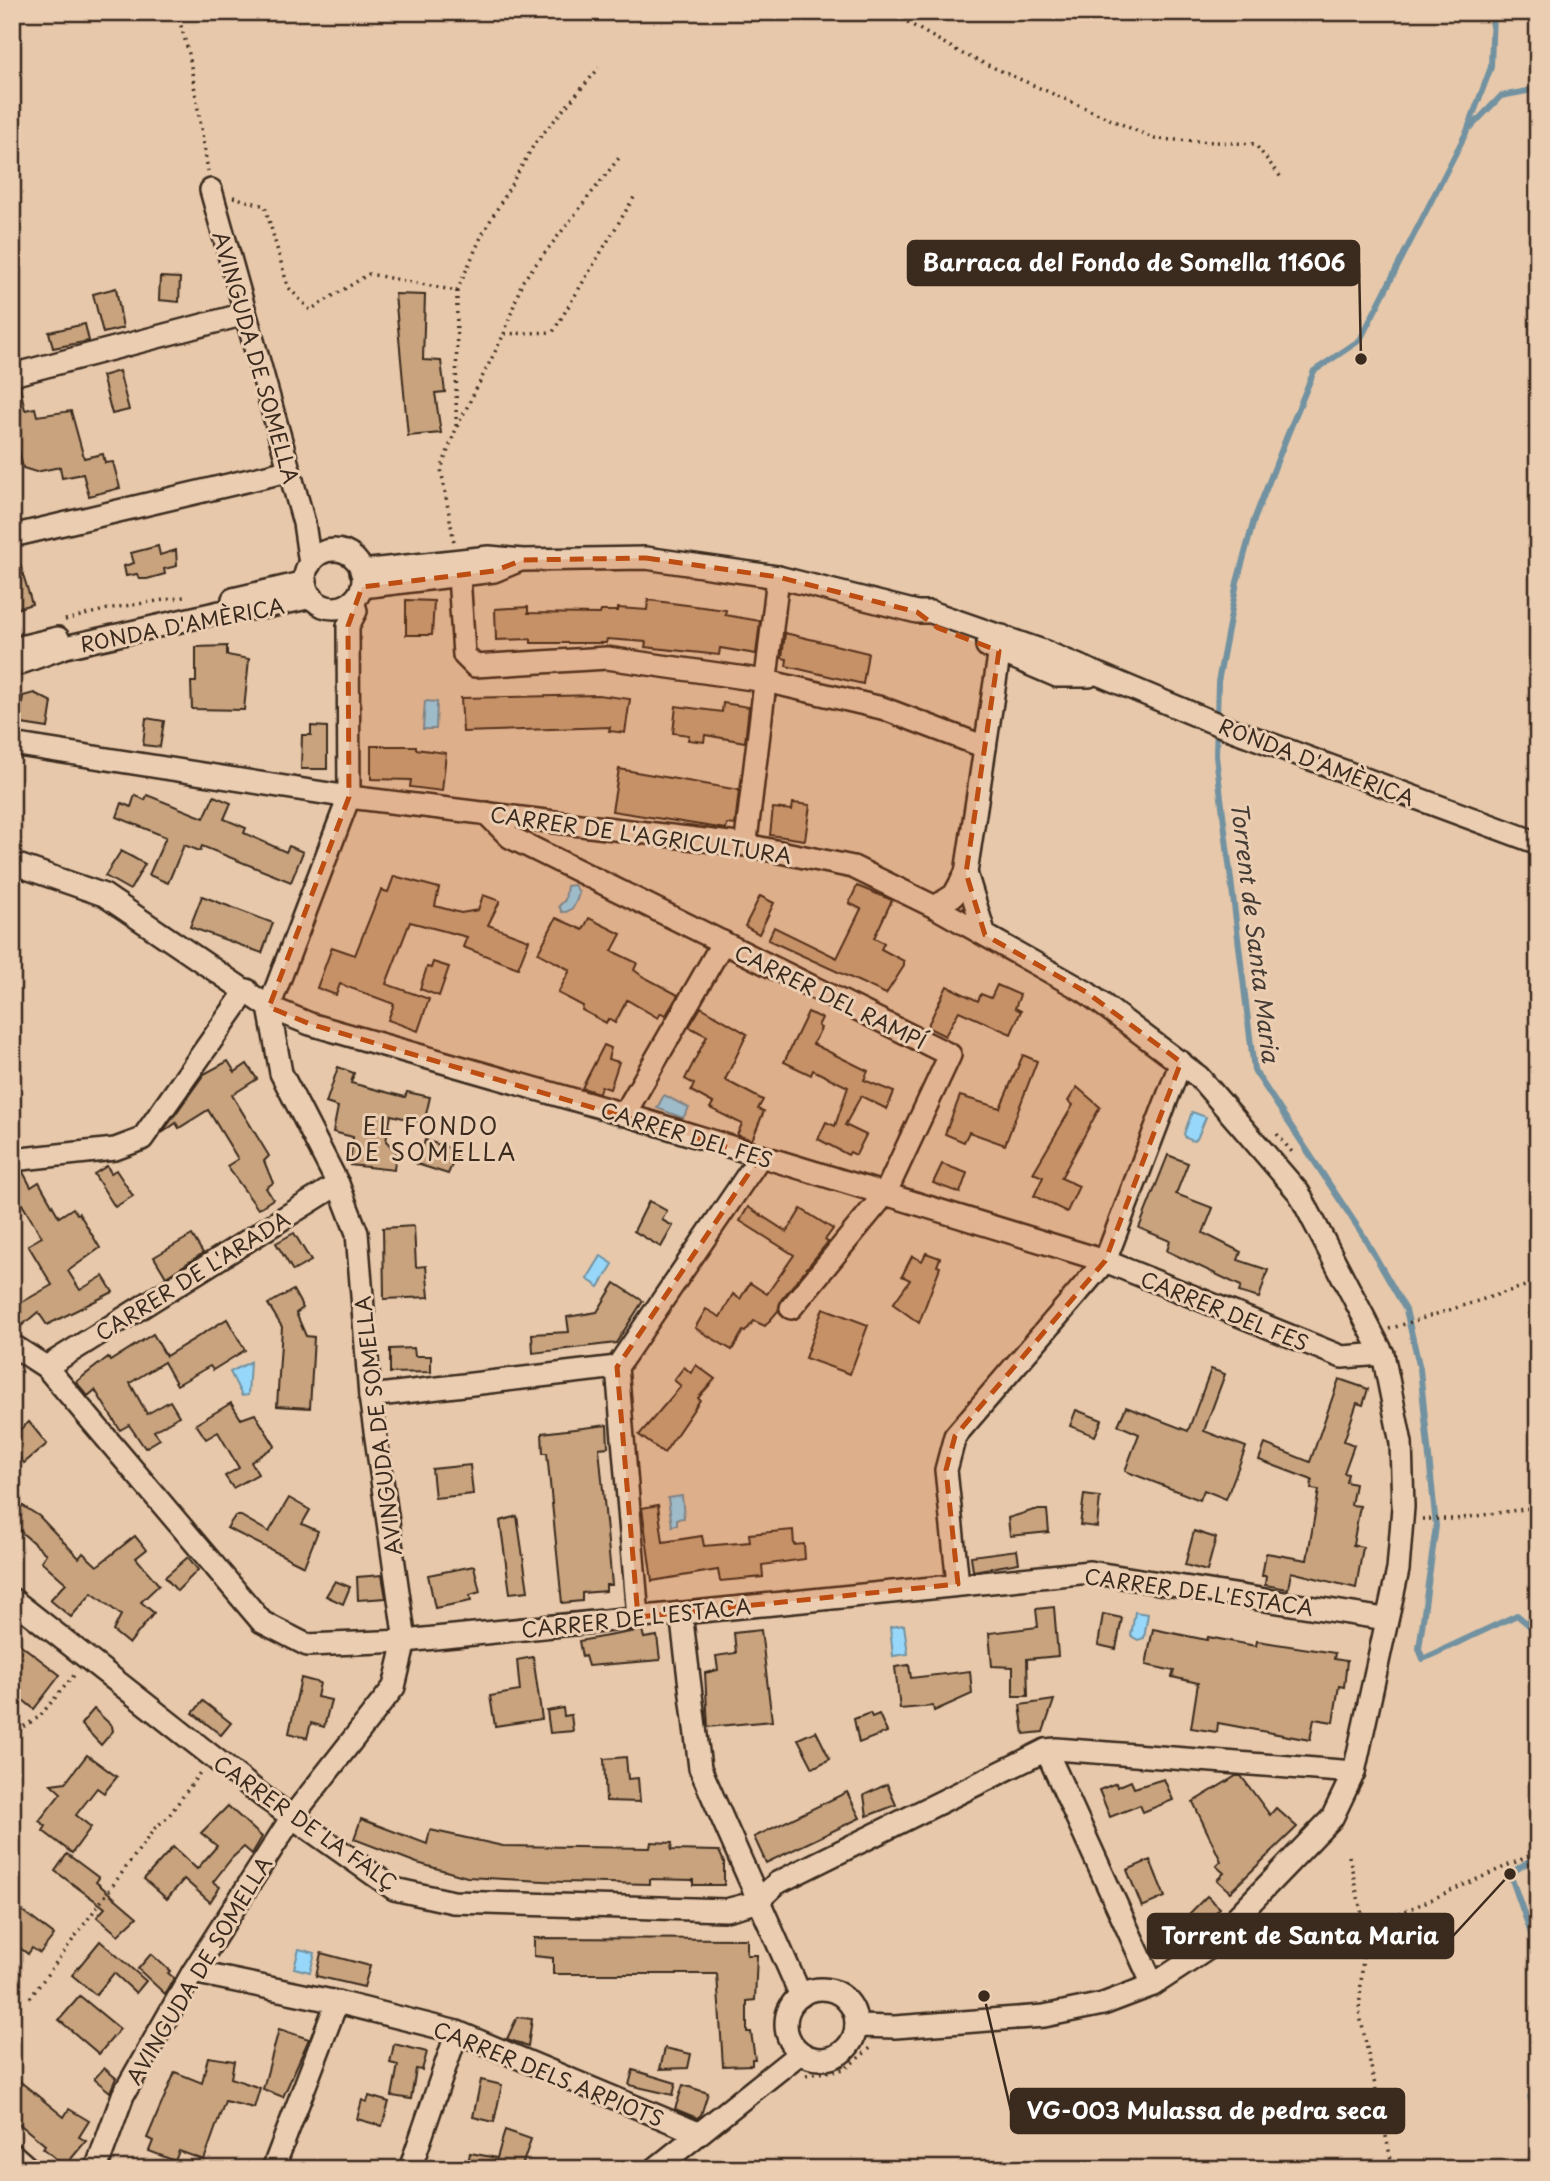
<svg xmlns="http://www.w3.org/2000/svg" width="1550" height="2181" font-family="'Playpen Sans',sans-serif">
<style>
.water{fill:#97d7f9;stroke:#7292a1;stroke-width:2}
.lines{fill:none;stroke-linecap:round;stroke-linejoin:round}
.stream{stroke:#7292a1;stroke-width:6}
.building{fill:#c8a37e;stroke:#3b2a1e;stroke-width:2}
.street-casing{stroke:#3b2a1e;stroke-width:26}
.path{stroke:#3b2a1e;stroke-width:3.5;stroke-dasharray:2 5;stroke-linecap:butt}
.street{stroke:#ebceb2;stroke-width:21}
.marked{fill:#bd4d10;fill-opacity:0.2;stroke:#bd4d10;stroke-width:5;stroke-dasharray:14 9;stroke-linejoin:round}
.labels{text-anchor:middle;dominant-baseline:central;stroke-width:6;stroke-linejoin:round;paint-order:stroke}
.street-label{font-size:21px;fill:#3b2a1e;stroke:#ebceb2}
.water-label{font-size:23px;font-style:italic;fill:#443b34;stroke:#ebceb2}
.neighbourhood-label{font-size:23px;letter-spacing:2px;fill:#3b2a1e;stroke:#ebceb2}
.leader{fill:none;stroke:#3b2a1e;stroke-width:2.5}
.callout-dot{fill:#3b2a1e;stroke:#ebceb2;stroke-width:2.5}
.callout{fill:#3b2a1e;stroke:#3b2a1e;stroke-width:2.5}
.callout-label{font-size:23px;text-anchor:middle;font-weight:bold;fill:#fff}
</style>
<rect width="100%" height="100%" fill="#e7c8aa"/>
<filter id="ink" filterUnits="userSpaceOnUse"><feTurbulence type="fractalNoise" baseFrequency=".0143" numOctaves="2"/><feDisplacementMap in="SourceGraphic" scale="14" xChannelSelector="R" yChannelSelector="G"/><feConvolveMatrix kernelMatrix="1 2 1 2 8 2 1 2 1" color-interpolation-filters="sRGB"/></filter>
<g filter="url(#ink)">
<g class="water">
<path d="M425,701L437,702L436,729H423Z"/>
<path d="M574,885L579,892C577,902 572,913 562,912L559,906L565,900L567,886Z"/>
<path d="M664,1095L689,1108L683,1118L657,1108Z"/>
<path d="M1192,1112L1206,1117L1197,1139L1193,1141L1186,1138L1184,1134Z"/>
<path d="M601,1256L613,1264L599,1287L587,1279Z"/>
<path d="M250,1362L248,1395L242,1396L230,1372Z"/>
<path d="M682,1496L684,1518L677,1519V1525L672,1526L668,1498Z"/>
<path d="M1135,1612L1148,1614L1144,1638L1138,1640L1131,1636Z"/>
<path d="M904,1625L908,1654L893,1656L890,1627Z"/>
<path d="M299,1949L315,1953L310,1972L294,1968Z"/>
</g>
<g class="lines">
<g class="stream">
<path d="M1493,12L1491,67L1467,131L1360,340L1314,371L1287,436L1254,520L1237,582L1218,682L1216,756L1254,1070L1363,1235L1406,1310L1420,1369L1436,1526L1419,1649L1423,1659L1517,1615L1530,1626L1538,1643"/>
<path d="M1471,127L1501,96L1538,89"/>
<path d="M1538,1855L1510,1874L1538,1953"/>
<path d="M1538,2092L1530,2097L1538,2119"/>
</g>
</g>
<g class="building">
<path d="M160,277L180,278L179,302L159,300Z"/>
<path d="M116,288L123,328L103,333L93,294Z"/>
<path d="M395,294L425,295L423,360L441,361L445,392L435,393L441,433L408,436Z"/>
<path d="M85,324L89,341L53,348L49,332Z"/>
<path d="M119,371L129,410L112,414L102,376Z"/>
<path d="M20,387L25,410L35,408L37,416L71,411L84,458L103,454L105,463L113,462L120,488L89,496L83,474L62,478L60,467L36,472L23,468L19,451L12,452V388Z"/>
<path d="M158,546L160,555L176,550L177,566L164,569L165,574L147,579H139L137,574L126,576L124,566L134,563L131,553Z"/>
<path d="M12,551H16L32,604L12,610Z"/>
<path d="M406,600L434,601L432,635H406Z"/>
<path d="M648,600L726,610L725,615L760,621L756,654L720,648L719,655L645,647L646,642L607,639L606,643H531V639L496,640L495,609L528,607V613L600,614L601,611H618V608L647,610Z"/>
<path d="M785,633L868,653L863,684L786,666L787,659L782,658Z"/>
<path d="M227,646V655L249,659L244,710L192,709L191,682H196V647Z"/>
<path d="M34,693L52,702L48,728L22,724L14,714L21,710L23,696Z"/>
<path d="M598,695L630,699L625,733L609,731L610,727L463,732L461,698Z"/>
<path d="M723,703L749,707L745,742L705,735L704,742L688,740L689,735L673,733L676,706L722,712Z"/>
<path d="M146,718L164,721L160,747L143,745Z"/>
<path d="M311,726L327,727V769H301L302,735H311Z"/>
<path d="M371,746H416V749L446,753L442,791L410,787L411,780L371,779Z"/>
<path d="M619,769L739,790L735,825L727,824L726,829L612,811Z"/>
<path d="M135,795L145,800L147,795L204,818L214,796L231,803L224,819L246,828L244,833L286,852L289,846L303,852L291,882L202,846L200,851L184,845L168,883L149,875L166,837L117,817L122,803L131,807Z"/>
<path d="M793,803L810,805L805,840L770,835L773,808L792,810Z"/>
<path d="M121,851L145,864L130,890L105,876Z"/>
<path d="M394,876L439,888L435,906L461,913L478,910L483,895L500,901L488,925L529,940L518,968L463,947L467,937L410,922L386,984L429,999L418,1031L388,1020L394,1004L340,984L336,995L317,988L332,947L355,955L381,890L388,892Z"/>
<path d="M857,886L892,900L874,938L884,943L881,949L904,961V966L886,994L768,940L774,927L837,958L861,909L849,903Z"/>
<path d="M202,896L273,923L262,953L190,927Z"/>
<path d="M760,896L774,903L759,934L745,926Z"/>
<path d="M556,918L583,930L589,918L621,934L612,951L637,963L634,970L642,976L678,995L666,1015L661,1013L658,1018L627,1000L615,1023L608,1019L606,1023L582,1010L583,1006L558,993L570,970L538,953Z"/>
<path d="M433,962L449,967L439,996L420,989L427,967L431,968Z"/>
<path d="M997,985L1020,995L1015,1008L1021,1011L1011,1034L959,1011L945,1036L927,1027L947,986L978,1001L981,994L991,998Z"/>
<path d="M701,1007L747,1034L725,1080L763,1100L758,1109L764,1111L752,1140L737,1135L742,1124L710,1108L713,1103L691,1091L694,1084L685,1079L707,1036L689,1027Z"/>
<path d="M808,1012L822,1018L818,1026L821,1028L813,1044L868,1071L864,1080L894,1092L887,1109L861,1096L845,1125L866,1135L856,1155L850,1152L848,1155L818,1139L826,1122L835,1126L848,1087L813,1070L811,1075L784,1062Z"/>
<path d="M604,1045L611,1048L608,1059L619,1062L610,1089L601,1086L599,1093L582,1088Z"/>
<path d="M1023,1055L1037,1061L1005,1145L969,1132L964,1142L945,1134L960,1096L1000,1108Z"/>
<path d="M228,1061L235,1072L247,1064L257,1079L232,1095L269,1156L264,1161L273,1183L266,1188L273,1199L258,1209L227,1166L238,1159L208,1110L179,1128L176,1123L162,1133L204,1074Z"/>
<path d="M338,1067L354,1073L351,1083L405,1097L407,1092L430,1097L424,1123L391,1115L386,1141L396,1152L394,1170L350,1165L353,1137L333,1132L338,1107L326,1103Z"/>
<path d="M1077,1087L1100,1107L1061,1178L1079,1186L1067,1212L1034,1196L1043,1177L1033,1173L1073,1105L1068,1101Z"/>
<path d="M425,1140L458,1151L448,1174L417,1164Z"/>
<path d="M1168,1155L1188,1163L1176,1194L1213,1208L1203,1233L1241,1252L1238,1260L1268,1270L1259,1298L1239,1292L1241,1286L1167,1251L1170,1241L1139,1228Z"/>
<path d="M942,1164L967,1173L960,1193L933,1183Z"/>
<path d="M107,1166L111,1173L116,1170L133,1196L115,1207L94,1174Z"/>
<path d="M23,1172L31,1187L39,1182L59,1217L73,1208L77,1214L79,1213L100,1248L68,1271L80,1290L103,1276L113,1292L47,1325L38,1312L14,1332L12,1308L52,1285L28,1245L42,1237L12,1188V1173Z"/>
<path d="M649,1201L667,1211L662,1220L673,1226L661,1247L634,1231Z"/>
<path d="M748,1207L787,1232L801,1209L833,1229L825,1240L828,1242L781,1300L778,1311L765,1326L754,1321L745,1332L743,1331L732,1350L695,1328L706,1309L720,1317L733,1294L740,1299L750,1283L767,1294L794,1255L740,1221Z"/>
<path d="M414,1226L416,1267L426,1266L429,1297L384,1299L383,1228Z"/>
<path d="M294,1233L311,1261L293,1271L276,1243Z"/>
<path d="M192,1235L203,1253L166,1277L154,1257Z"/>
<path d="M926,1253L940,1258L937,1266L940,1267L919,1323L893,1304L910,1280L902,1276L912,1256L922,1261Z"/>
<path d="M615,1283L643,1301L616,1343L533,1353L532,1334L569,1332L567,1317L597,1312Z"/>
<path d="M293,1290L303,1308L296,1313L306,1336L314,1337L310,1408L277,1406L282,1327L268,1304Z"/>
<path d="M823,1308L868,1325L850,1374L805,1358Z"/>
<path d="M227,1319L245,1350L213,1370L210,1366L177,1385L164,1362L130,1383L147,1414L170,1401L179,1416L154,1431L160,1439L145,1448L129,1425L120,1430L95,1390L88,1396L76,1382L108,1357L110,1361L153,1334L166,1356Z"/>
<path d="M414,1348L415,1356H431V1372L390,1373V1349Z"/>
<path d="M696,1365L715,1379L698,1398L700,1400L664,1453L639,1435L681,1386L674,1380L684,1367L691,1373Z"/>
<path d="M1211,1369L1225,1374L1204,1431L1246,1447L1226,1499L1204,1490L1200,1500L1125,1471L1139,1434L1118,1425L1126,1407L1188,1431Z"/>
<path d="M1339,1379L1368,1389L1363,1405L1357,1403L1344,1441L1354,1445L1344,1473L1348,1474L1346,1482L1355,1484L1351,1505L1360,1506L1353,1545L1363,1547L1356,1588L1291,1572L1288,1589L1265,1585L1266,1576H1262L1266,1553L1307,1560L1319,1490L1311,1489L1312,1480L1259,1460L1265,1444L1310,1462Z"/>
<path d="M231,1403L241,1419L255,1414L275,1446L251,1462L258,1474L233,1488L225,1476L239,1468L218,1432L206,1439L196,1424Z"/>
<path d="M1076,1410L1102,1420L1095,1436L1070,1426Z"/>
<path d="M29,1422L47,1444L24,1463L12,1448V1436Z"/>
<path d="M607,1425L608,1447L599,1448L612,1585H606V1591L582,1593V1601L562,1603L547,1453H543L542,1433Z"/>
<path d="M470,1465L473,1494L435,1498L432,1469Z"/>
<path d="M1084,1495L1100,1497L1097,1527L1080,1525Z"/>
<path d="M289,1498L310,1510L302,1524L318,1531L304,1566L227,1528L235,1516H241L269,1532Z"/>
<path d="M12,1499L39,1516L79,1558L83,1553L97,1566L135,1536L140,1542L146,1550L136,1558L159,1585L141,1602L154,1613L129,1644L113,1631L121,1615L92,1593L71,1617L50,1600L66,1583L41,1561L46,1554L12,1524Z"/>
<path d="M658,1505L663,1542L702,1536L704,1546L750,1542L749,1534L793,1530L794,1545L804,1544L805,1559L762,1565L763,1577L720,1581L718,1570L652,1581L642,1508Z"/>
<path d="M1034,1510H1047L1049,1532L1010,1536L1008,1518Z"/>
<path d="M517,1516L528,1591L510,1593L500,1521Z"/>
<path d="M1194,1531L1216,1538L1207,1571L1185,1565Z"/>
<path d="M1017,1550L1019,1563L973,1571L971,1556Z"/>
<path d="M188,1557L198,1570L177,1591L165,1577Z"/>
<path d="M474,1566L480,1592L470,1595L471,1601L435,1608L428,1575Z"/>
<path d="M382,1575L386,1598L358,1600L357,1577Z"/>
<path d="M335,1581L350,1587L343,1604L326,1596Z"/>
<path d="M1054,1607L1058,1656L1027,1659L1028,1696H1013V1667L992,1666L989,1633L1038,1627L1036,1609Z"/>
<path d="M1103,1614L1122,1618L1116,1649L1098,1645Z"/>
<path d="M1153,1629L1207,1640L1208,1637L1256,1646L1257,1641L1335,1653L1334,1659L1347,1661L1344,1687L1339,1686L1333,1722L1314,1719L1310,1740L1218,1723L1217,1732L1191,1728L1198,1683L1172,1677L1174,1671L1146,1665Z"/>
<path d="M642,1630L644,1638L657,1636L660,1660L588,1666L585,1656L582,1657L579,1641Z"/>
<path d="M761,1630L772,1721L708,1727L705,1673L718,1670L716,1656L736,1653L734,1633Z"/>
<path d="M12,1638L60,1675L34,1709L12,1691Z"/>
<path d="M533,1657L542,1719L495,1726L490,1696L520,1691L517,1660Z"/>
<path d="M909,1665L911,1678L970,1671L972,1694L934,1711L933,1706L900,1709L895,1667Z"/>
<path d="M301,1678L320,1683L317,1697L331,1700L324,1727L311,1723L307,1738L289,1733Z"/>
<path d="M1054,1700L1043,1732L1024,1734L1020,1705Z"/>
<path d="M203,1701L231,1723L221,1735L193,1713Z"/>
<path d="M563,1708L564,1716L571,1715L573,1731L550,1733L547,1711Z"/>
<path d="M94,1709L112,1726L113,1731L101,1745L81,1724Z"/>
<path d="M870,1713L872,1717L879,1714L887,1732L859,1743L854,1719Z"/>
<path d="M816,1731L830,1759L813,1768L798,1739Z"/>
<path d="M87,1755L117,1777L104,1793L97,1788L76,1815L91,1827L72,1853L43,1831L46,1826L39,1821L61,1793L51,1784L66,1782Z"/>
<path d="M626,1757L628,1779L638,1778L640,1802L606,1801L604,1759Z"/>
<path d="M1236,1776H1241L1270,1815L1276,1808L1297,1827L1230,1892L1217,1880L1224,1873L1216,1866L1221,1861L1193,1802Z"/>
<path d="M1164,1779L1173,1800L1143,1812L1140,1805L1110,1817L1099,1790L1116,1783L1117,1787L1131,1781L1134,1788Z"/>
<path d="M887,1784L896,1805L867,1816L864,1795Z"/>
<path d="M847,1792L860,1818L766,1863L754,1837Z"/>
<path d="M228,1806L262,1837L252,1854L244,1847L232,1858L213,1882L220,1887L210,1902L184,1879L167,1899L144,1879L173,1847L197,1869L217,1846L201,1833Z"/>
<path d="M361,1819L427,1844L430,1830L503,1846L650,1848L651,1842L672,1843L671,1850L719,1851L724,1862V1885H693V1880L650,1879V1884L563,1882L467,1877L417,1863L354,1839Z"/>
<path d="M67,1854L99,1878L96,1882L137,1917L118,1935L97,1917L105,1908L55,1871Z"/>
<path d="M1150,1860L1165,1897L1142,1907L1127,1870Z"/>
<path d="M1207,1896L1220,1908L1200,1929L1186,1917Z"/>
<path d="M12,1903L54,1935L40,1953L32,1948L28,1954L12,1942Z"/>
<path d="M534,1938L747,1939V1955H757L755,2000L747,2001V2032H751L755,2059H752V2065L723,2066L717,1974H553V1958L534,1956Z"/>
<path d="M100,1941L146,1981L136,1993L114,1973L96,1995L72,1975Z"/>
<path d="M321,1953L370,1966L364,1987L316,1976Z"/>
<path d="M151,1954L170,1971L168,1973L174,1978L165,1994L138,1969Z"/>
<path d="M80,1996L120,2029L99,2054L59,2020Z"/>
<path d="M517,2017L532,2019L528,2046L507,2039Z"/>
<path d="M279,2029L309,2039L283,2097L263,2089Z"/>
<path d="M394,2044L427,2052L422,2070L416,2069L411,2099L392,2096L398,2065L390,2063Z"/>
<path d="M665,2048L691,2054L688,2068L660,2069Z"/>
<path d="M208,2057L234,2061L231,2078L260,2088L254,2108L225,2101L204,2160L179,2151L175,2161L149,2151L153,2141L147,2138L175,2072L202,2083Z"/>
<path d="M104,2068L116,2078L110,2092L94,2079Z"/>
<path d="M633,2070L676,2083L673,2095L629,2085Z"/>
<path d="M12,2075L64,2117L69,2109L89,2121L79,2137L86,2141L65,2166L43,2148L45,2145L12,2118Z"/>
<path d="M481,2080L502,2085L494,2122L473,2117Z"/>
<path d="M683,2085L708,2093L701,2115L697,2118L675,2109Z"/>
<path d="M369,2096L389,2102L382,2126L357,2119L362,2100L367,2102Z"/>
<path d="M505,2130L531,2139L521,2169H467L470,2153L497,2158Z"/>
</g>
<g class="lines">
<defs>
<g id="street">
<path d="M211,190L304,523L310,564"/>
<path d="M12,375L245,314"/>
<path d="M12,536L288,471"/>
<circle cx="334" cy="579" r="29"/>
<path d="M361,571L489,557L523,560L646,558L778,577L917,612H931L1043,651L1222,726L1538,843"/>
<path d="M459,575L464,655L475,666L607,658L766,681L882,708L985,747"/>
<path d="M362,587L494,571L518,561"/>
<path d="M233,599L306,582"/>
<path d="M987,646L1057,676H1089"/>
<path d="M12,649L58,638"/>
<path d="M12,666L65,647L220,612L266,607L312,597"/>
<path d="M767,670L778,577"/>
<path d="M12,744L349,797L746,845L853,867L935,907L1086,992L1199,1077L1299,1193L1383,1354L1401,1443L1403,1507L1398,1570L1354,1772L1332,1818L1203,1952L1153,1985L1103,2004L1044,2016L895,2027L856,2026"/>
<path d="M486,813L510,837L950,1055L885,1194L791,1308"/>
<path d="M746,840L764,692"/>
<path d="M12,863L104,895L269,1007L310,1024L610,1110L1105,1261L1342,1357L1383,1354"/>
<path d="M966,873L985,935"/>
<path d="M935,907L954,895L966,873L1002,636"/>
<path d="M624,1115L723,942"/>
<path d="M12,1160L115,1149L142,1139L247,990"/>
<path d="M12,1345L46,1367L262,1622L307,1645L405,1641L1090,1572L1385,1619"/>
<path d="M46,1367L338,1184"/>
<path d="M370,1396L617,1367"/>
<path d="M958,1584L946,1470L955,1436L1105,1261L1181,1062"/>
<path d="M12,1599L265,1798L394,1889L453,1902L726,1910L757,1902L777,1883L1046,1750L1056,1749L1354,1772"/>
<path d="M681,1613L700,1768L801,1996"/>
<path d="M638,1617L617,1367L760,1157"/>
<path d="M1046,1750L1153,1985"/>
<path d="M193,1972L337,2002L457,2032L698,2133"/>
<circle cx="821" cy="2024" r="35"/>
<path d="M12,2154L29,2169"/>
<path d="M96,2169L123,2095L193,1972L292,1817L394,1687L405,1641L370,1396L357,1233L338,1184L281,1073L269,1007L349,797L348,626L356,611L353,601"/>
<path d="M273,2169L337,2002"/>
<path d="M410,2169L457,2032"/>
<path d="M655,2169L800,2053"/>
</g>
</defs>
<use href="#street" class="street-casing"/>
<g class="path">
<path d="M177,12L189,54L208,171"/>
<path d="M889,12L963,54L1155,139L1255,144L1283,180"/>
<path d="M233,197L265,206L288,287L310,310L369,274L457,291L456,429L441,469L454,542"/>
<path d="M457,291L482,235L535,143L599,68"/>
<path d="M504,334L522,282L619,158"/>
<path d="M457,427L504,334L553,332L636,194"/>
<path d="M65,620L112,608L184,597"/>
<path d="M1277,1134L1292,1152"/>
<path d="M1389,1329L1538,1282"/>
<path d="M1422,1519H1455L1538,1507"/>
<path d="M12,1734L39,1717L76,1673"/>
<path d="M1349,1856L1365,1929L1538,1852"/>
<path d="M1365,1929L1359,2011L1393,2169"/>
<path d="M30,1998L155,1828L168,1817L201,1771"/>
<path d="M806,2075L845,2069L873,2046"/>
</g>
<use href="#street" class="street"/>
</g>
</g>
<path class="marked" d="M646,558L778,577L917,612L938,628L999,651L966,873L985,935L1086,992L1181,1062L1105,1261L955,1436L946,1470L958,1584L638,1617L617,1367L760,1157L310,1024L269,1007L349,797L348,626L362,587L494,571L523,560Z"/>
<g class="labels">
<g class="street-label">
<text transform="translate(257 357) rotate(74)">AVINGUDA DE SOMELLA</text>
<text transform="translate(182 624) rotate(-11)">RONDA D'AMÈRICA</text>
<text transform="translate(1317 761) rotate(21)">RONDA D'AMÈRICA</text>
<text transform="translate(641 834) rotate(8)">CARRER DE L'AGRICULTURA</text>
<text transform="translate(831 996) rotate(26)">CARRER DEL RAMPÍ</text>
<text transform="translate(687 1134) rotate(17)">CARRER DEL FES</text>
<text transform="translate(192 1275) rotate(-32)">CARRER DE L'ARADA</text>
<text transform="translate(1225 1310) rotate(22)">CARRER DEL FES</text>
<text transform="translate(377 1426) rotate(-97)">AVINGUDA DE SOMELLA</text>
<text transform="translate(1199 1591) rotate(8)">CARRER DE L'ESTACA</text>
<text transform="translate(636 1617) rotate(-6)">CARRER DE L'ESTACA</text>
<text transform="translate(306 1822) rotate(35)">CARRER DE LA FALÇ</text>
<text transform="translate(198 1970) rotate(-59)">AVINGUDA DE SOMELLA</text>
<text transform="translate(549 2073) rotate(22)">CARRER DELS ARPIOTS</text>
</g>
<g class="water-label">
<text transform="translate(1256 932) rotate(83)">Torrent de Santa Maria</text>
</g>
<g class="neighbourhood-label">
<text x="431" y="1125">EL FONDO<tspan x="431" dy="26">DE SOMELLA</tspan></text>
</g>
</g>
<path class="leader" d="M1361 359L1359 263M1510 1874L1453 1936M984 1996L1011 2111"/>
<g class="callout-dot">
<circle cx="1361" cy="359" r="7"/>
<circle cx="1510" cy="1874" r="7"/>
<circle cx="984" cy="1996" r="7"/>
</g>
<g class="callout">
<rect x="908" y="241" width="451" height="44" rx="7"/>
<rect x="1148" y="1914" width="305" height="44" rx="7"/>
<rect x="1011" y="2089" width="393" height="44" rx="7"/>
</g>
<g class="callout-label">
<text x="1134" y="271">Barraca del Fondo de Somella 11606</text>
<text x="1300" y="1944">Torrent de Santa Maria</text>
<text x="1207" y="2119">VG-003 Mulassa de pedra seca</text>
</g>
<rect width="1550" height="2181" fill="none" stroke="#ebceb2" stroke-width="42"/>
<rect x="21" y="21" width="1508" height="2139" fill="none" stroke="#3b2a1e" stroke-width="2.5" filter="url(#ink)"/>
</svg>
